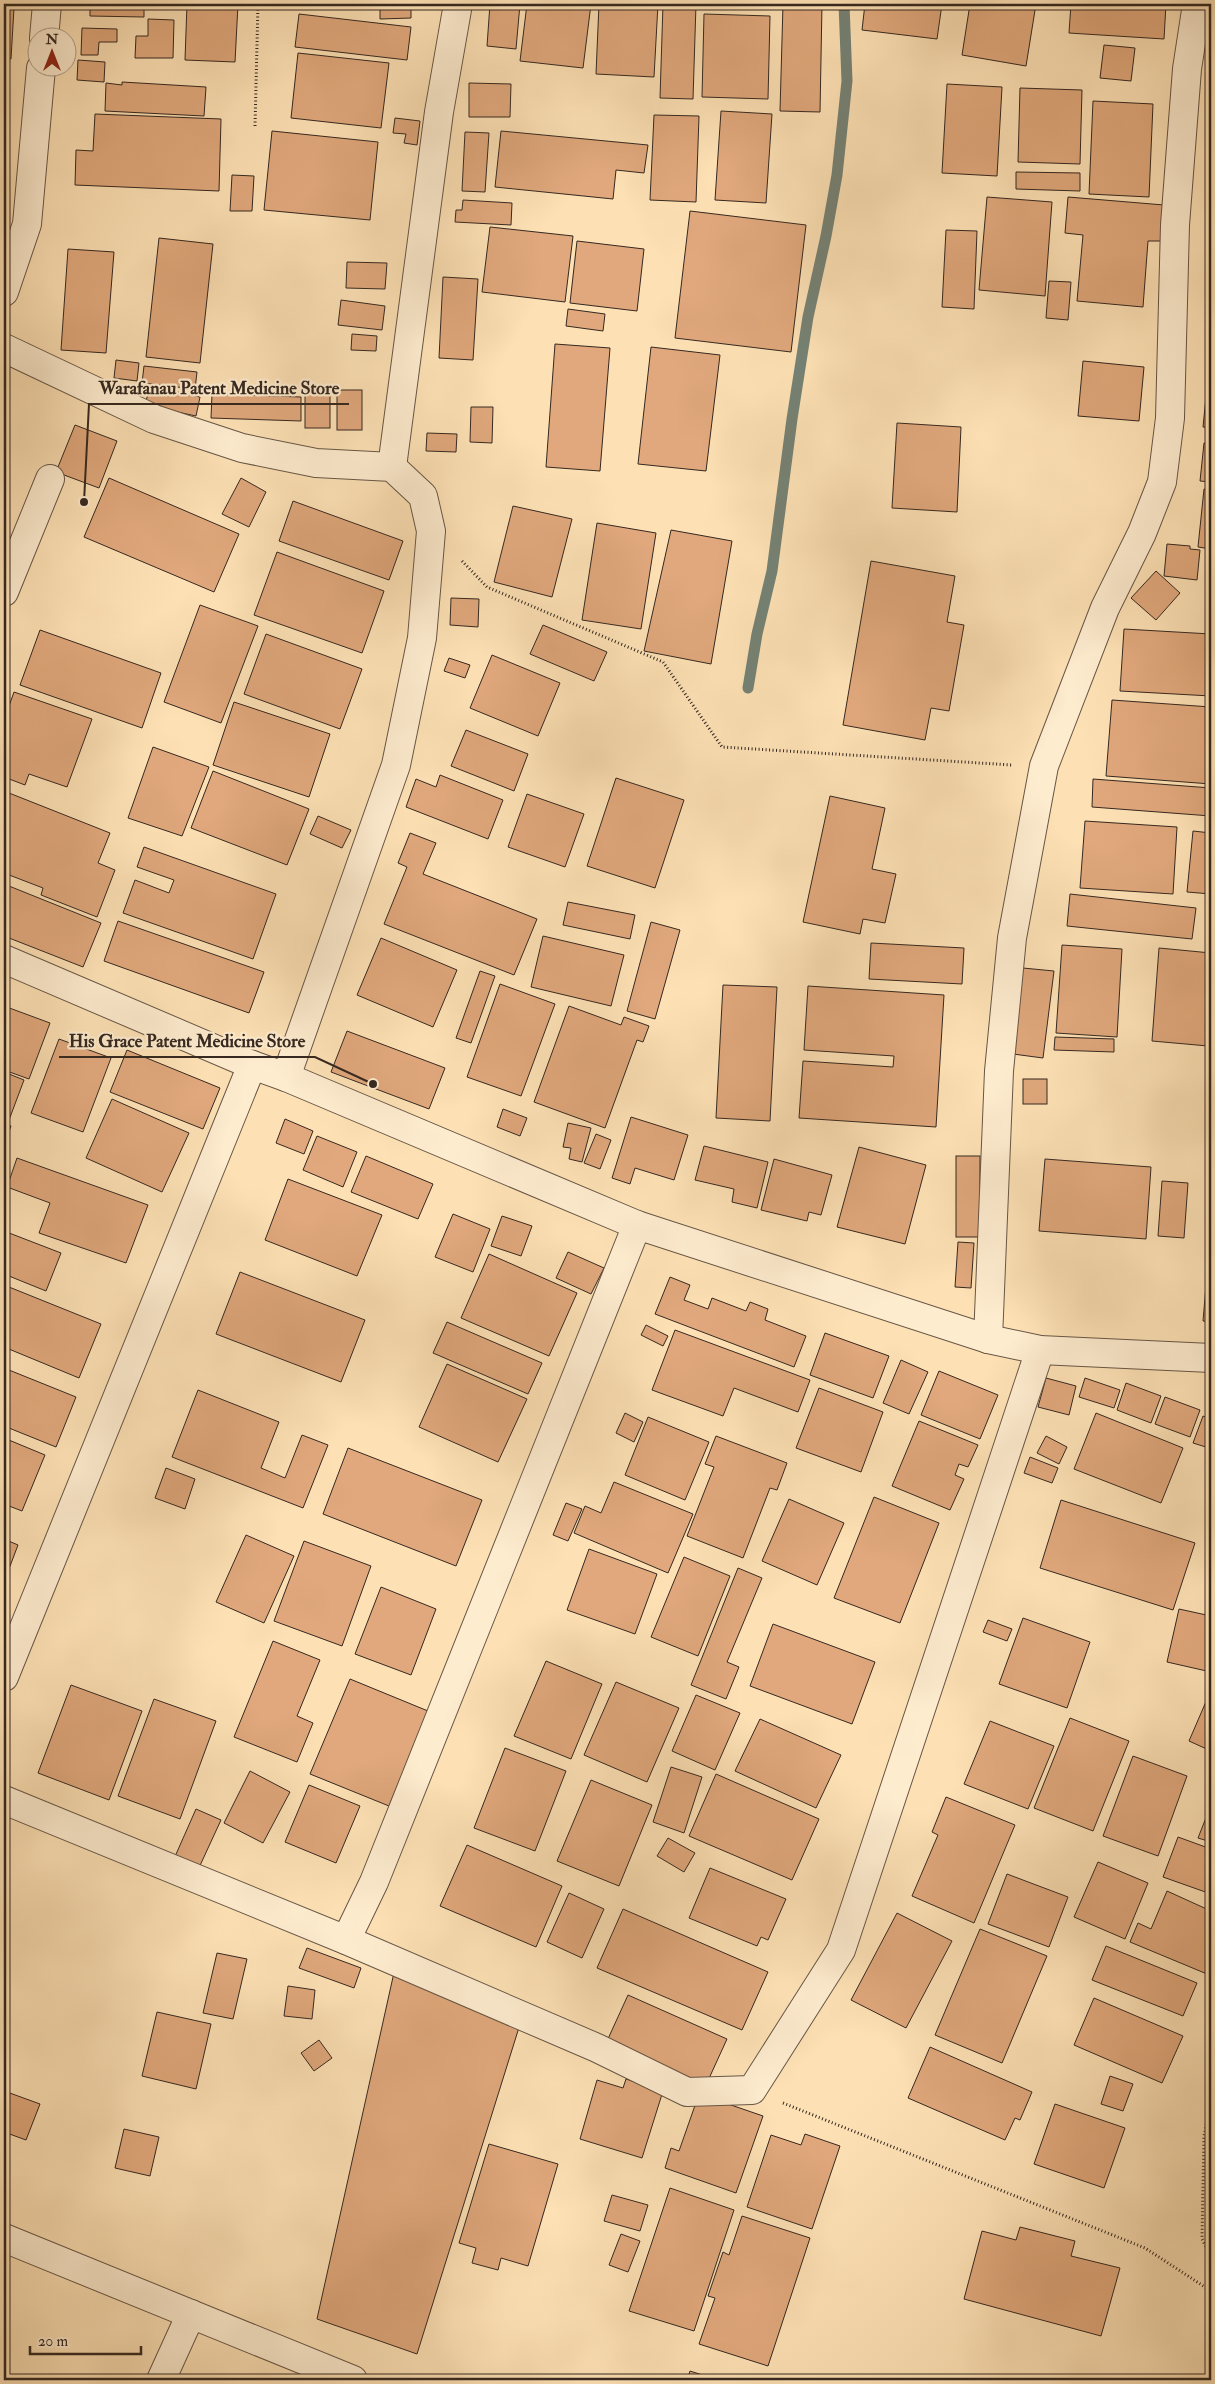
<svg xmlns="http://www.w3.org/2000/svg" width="1215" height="2384" font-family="'IM FELL Double Pica',serif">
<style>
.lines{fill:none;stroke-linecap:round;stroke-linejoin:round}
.stream{stroke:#758275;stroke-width:11}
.building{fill:#e0a87c;stroke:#352820}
.minor-casing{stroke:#675645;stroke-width:30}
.path{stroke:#352820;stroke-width:3;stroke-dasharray:1 2.5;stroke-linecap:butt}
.minor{stroke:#feeccf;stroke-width:28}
.leader{fill:none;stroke:#352820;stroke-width:2}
.callout-dot{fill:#352820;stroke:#feeccf;stroke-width:2}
.callout-label{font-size:18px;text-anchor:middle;font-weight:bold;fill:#352820;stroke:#feeccf;stroke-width:4.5;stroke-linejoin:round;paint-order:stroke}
</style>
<rect width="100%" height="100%" fill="#fde1b5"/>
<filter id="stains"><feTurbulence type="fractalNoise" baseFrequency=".004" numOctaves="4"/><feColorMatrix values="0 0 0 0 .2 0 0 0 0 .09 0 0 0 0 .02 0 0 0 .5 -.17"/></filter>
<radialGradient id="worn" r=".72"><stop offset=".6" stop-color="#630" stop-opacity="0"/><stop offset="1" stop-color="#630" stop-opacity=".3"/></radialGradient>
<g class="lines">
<path class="stream" d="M748,688L757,634L772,571L792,419L808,317L826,236L837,175L847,81L844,4"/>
</g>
<g class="building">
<path d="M90,4H144V17L90,16Z"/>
<path d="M187,4H238L235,62L185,60Z"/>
<path d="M380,4H411V18L380,19Z"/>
<path d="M490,4H520L516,49L487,46Z"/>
<path d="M527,4H591L583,68L520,61Z"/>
<path d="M599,4H658L654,77L596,74Z"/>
<path d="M663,4H696L693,99L660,98Z"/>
<path d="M783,4H822L820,112L780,111Z"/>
<path d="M865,4H942L937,39L862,30Z"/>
<path d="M970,4H1036L1026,66L962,55Z"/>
<path d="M1071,4H1166L1164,39L1069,33Z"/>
<path d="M4,8H14L11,59H4Z"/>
<path d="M299,14L411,27L407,60L295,47Z"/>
<path d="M704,14L770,16L768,99L702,97Z"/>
<path d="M148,19L174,20L173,58H135L136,36H148Z"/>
<path d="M82,28L117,29V42H99L98,55H81Z"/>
<path d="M1104,45L1135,48L1131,81L1100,78Z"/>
<path d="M298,53L389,63L381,128L291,118Z"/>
<path d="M78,60L105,62L104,82L77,80Z"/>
<path d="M4,71H9L7,126H4Z"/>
<path d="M122,82L206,87L204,116L105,111L106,83L122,85Z"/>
<path d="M469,83L511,84L510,117H469Z"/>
<path d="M947,84L1002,87L997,176L942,173Z"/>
<path d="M1020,88L1082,90L1080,164L1018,162Z"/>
<path d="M1093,101L1153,104L1149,197L1089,194Z"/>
<path d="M721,111L772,114L766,203L715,200Z"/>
<path d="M95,114L221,119L219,191L75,185L76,150L93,151Z"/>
<path d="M654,115L699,116L696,202L650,200Z"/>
<path d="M395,118L420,121L417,145L404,143L406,134L393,133Z"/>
<path d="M272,131L378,142L370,220L264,210Z"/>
<path d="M501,131L648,145L644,173L616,170L613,199L495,187Z"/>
<path d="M465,132L489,133L485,192L462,191Z"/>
<path d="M1016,172L1080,173V191L1016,189Z"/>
<path d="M232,175L254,176L252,211H230Z"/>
<path d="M987,197L1052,202L1045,296L979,290Z"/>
<path d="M1068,197L1164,205L1161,241H1148L1143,307L1077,301L1083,235L1065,233Z"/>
<path d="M463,200L512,203L511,225L455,222L456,210H462Z"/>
<path d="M690,211L806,225L791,352L675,338Z"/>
<path d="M490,227L573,236L565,302L482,292Z"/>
<path d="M946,230L977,231L974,309L942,307Z"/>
<path d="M159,238L213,244L200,363L146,357Z"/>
<path d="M577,241L644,249L637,311L570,303Z"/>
<path d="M68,249L114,252L106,353L61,350Z"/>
<path d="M347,262L387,263L385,289L346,288Z"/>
<path d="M443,277L478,279L473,360L439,358Z"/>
<path d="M1049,281L1071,282L1068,320L1046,318Z"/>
<path d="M341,300L385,306L382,330L338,325Z"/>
<path d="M568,309L605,314L603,331L566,326Z"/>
<path d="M352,334L377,336L376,351L351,350Z"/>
<path d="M555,344L610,348L600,471L546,467Z"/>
<path d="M651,347L720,355L706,471L638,464Z"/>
<path d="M116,360L139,363L137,381L114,378Z"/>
<path d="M1083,361L1144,367L1139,421L1078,416Z"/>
<path d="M144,366L197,372L195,389L142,383Z"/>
<path d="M1209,367H1211V428L1203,427Z"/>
<path d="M150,386L200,397L196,416L145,405Z"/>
<rect x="337" y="390" width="25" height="40"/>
<rect x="305" y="391" width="25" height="37"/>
<path d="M212,394L301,397V421L211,418Z"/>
<path d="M471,407H493L492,443L470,442Z"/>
<path d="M897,423L961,427L957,512L892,508Z"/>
<path d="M75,425L117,441L99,488L56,472Z"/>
<path d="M427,433L457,434L456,452L426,451Z"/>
<path d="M1204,443H1211V482L1200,481Z"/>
<path d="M109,478L239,534L214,592L84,537Z"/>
<path d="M241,478L266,492L249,527L222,514Z"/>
<path d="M1204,489H1211V549L1198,547Z"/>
<path d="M293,501L403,541L389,580L279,541Z"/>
<path d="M513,506L572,519L552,597L494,582Z"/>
<path d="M597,523L656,533L641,629L582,620Z"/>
<path d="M671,530L732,541L711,664L644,651Z"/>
<path d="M1167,544L1190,546V549L1200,550L1197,580L1164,576Z"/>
<path d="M277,552L384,591L362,653L254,615Z"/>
<path d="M871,561L955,576L947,622L964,625L949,711L931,708L925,740L843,725Z"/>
<path d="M1156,571L1180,593L1156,620L1131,598Z"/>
<path d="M451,598L479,599L478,627L450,625Z"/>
<path d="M200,605L258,626L221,723L164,702Z"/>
<path d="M543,625L607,652L594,681L530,654Z"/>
<path d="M1124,629L1211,634V696L1120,691Z"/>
<path d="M40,630L161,673L142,728L20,685Z"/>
<path d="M266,634L362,669L340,729L244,694Z"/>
<path d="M492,655L560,683L538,736L470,708Z"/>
<path d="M449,658L470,665L465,678L444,671Z"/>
<path d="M14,692L92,719L67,787L29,774L25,785L4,777V720Z"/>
<path d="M1112,700L1211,707V784L1106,776Z"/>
<path d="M234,702L330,734L309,797L213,765Z"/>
<path d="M466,730L528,754L514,791L451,766Z"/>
<path d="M153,747L209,767L182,836L128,818Z"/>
<path d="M213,771L309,809L287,865L191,828Z"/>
<path d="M440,775L503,800L488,839L406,807L416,779L436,787Z"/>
<path d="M616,778L684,800L655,888L587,866Z"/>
<path d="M1093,779L1211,788V816L1092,807Z"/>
<path d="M4,791L110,833L98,863L115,870L97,917L41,895L43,888L4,873Z"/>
<path d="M527,794L584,814L565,867L508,847Z"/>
<path d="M830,796L885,808L872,869L896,874L885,923L863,919L860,934L803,922Z"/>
<path d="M318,816L351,830L342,848L310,834Z"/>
<path d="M1085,821L1177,827L1173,894L1080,888Z"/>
<path d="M1193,831L1211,833V894L1187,892Z"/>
<path d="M410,833L436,843L423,874L537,919L514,975L384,924L407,867L398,863Z"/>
<path d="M144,847L276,894L253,959L123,913L135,880L169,893L174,880L137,867Z"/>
<path d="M4,884L101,923L83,967L4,936Z"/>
<path d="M1070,894L1196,908L1192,939L1067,926Z"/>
<path d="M568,902L635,915L630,939L563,925Z"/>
<path d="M118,921L264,972L249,1013L104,961Z"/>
<path d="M651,922L680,930L655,1019L627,1011Z"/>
<path d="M543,936L624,955L611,1006L531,987Z"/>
<path d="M381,938L457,970L433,1027L357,995Z"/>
<path d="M871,943L964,948L962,984L869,979Z"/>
<path d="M1062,945L1122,949L1117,1037L1056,1033Z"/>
<path d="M1159,948L1211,953V1011L1208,1046L1152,1041Z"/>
<path d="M1023,968L1054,971L1043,1058L1013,1054Z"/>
<path d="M480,971L495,976L471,1043L456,1038Z"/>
<path d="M500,984L555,1004L521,1096L467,1077Z"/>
<path d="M723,985L777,987L770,1121L716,1118Z"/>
<path d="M808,986L944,995L936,1127L799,1118L803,1061L893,1067L894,1056L804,1050Z"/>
<path d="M4,1006L50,1023L29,1079L4,1070Z"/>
<path d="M569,1006L621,1025L624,1017L649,1026L643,1042L637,1040L605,1128L534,1102Z"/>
<path d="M347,1031L445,1068L429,1109L331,1072Z"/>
<path d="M1055,1037L1114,1039V1052L1054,1050Z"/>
<path d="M59,1039L111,1058L83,1132L31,1113Z"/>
<path d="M127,1050L220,1088L203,1129L110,1092Z"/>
<path d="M4,1072L24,1080L9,1120L4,1118Z"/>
<rect x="1023" y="1079" width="24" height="25"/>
<path d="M112,1099L189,1133L162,1192L86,1158Z"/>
<path d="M503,1109L527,1118L520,1136L497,1127Z"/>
<path d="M631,1117L688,1135L674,1180L635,1168L630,1184L612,1178Z"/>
<path d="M285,1119L313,1131L304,1154L276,1143Z"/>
<path d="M4,1123L11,1126L4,1145Z"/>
<path d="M568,1123L591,1128L582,1162L569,1159L571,1148L563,1147Z"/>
<path d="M596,1134L611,1140L600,1169L584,1163Z"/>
<path d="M317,1136L357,1152L343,1187L303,1170Z"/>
<path d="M704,1146L768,1162L757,1208L732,1202L734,1189L695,1180Z"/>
<path d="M859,1147L926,1165L905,1244L837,1227Z"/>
<path d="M366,1156L433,1184L418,1219L351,1192Z"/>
<rect x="956" y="1156" width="24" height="81"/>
<path d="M17,1158L148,1205L126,1263L39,1233L50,1203L7,1187Z"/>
<path d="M774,1159L832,1175L821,1215L809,1212L807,1221L761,1210Z"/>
<path d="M1045,1159L1151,1167L1146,1239L1039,1231Z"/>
<path d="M288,1179L382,1215L357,1276L265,1240Z"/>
<path d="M1162,1181L1188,1183L1184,1238L1158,1236Z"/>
<path d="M1211,1189V1227H1206Z"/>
<path d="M453,1214L490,1229L473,1272L435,1257Z"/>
<path d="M502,1216L532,1226L521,1256L491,1246Z"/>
<path d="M4,1231L61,1253L46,1291L4,1274Z"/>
<path d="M958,1242L974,1243L971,1288L955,1287Z"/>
<path d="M1209,1251H1211V1322L1203,1321Z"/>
<path d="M568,1252L604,1268L591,1294L556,1278Z"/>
<path d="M489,1254L577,1293L549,1356L461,1318Z"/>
<path d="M240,1272L365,1320L341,1382L216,1334Z"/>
<path d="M670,1277L690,1285L684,1300L708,1309L712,1298L746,1311L750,1302L768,1309L765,1320L806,1336L794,1367L655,1314Z"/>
<path d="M4,1285L101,1324L79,1378L4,1347Z"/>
<path d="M447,1322L542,1363L528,1394L433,1353Z"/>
<path d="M646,1325L668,1336L663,1346L641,1335Z"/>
<path d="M675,1330L810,1380L798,1412L734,1388L723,1416L652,1390Z"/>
<path d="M825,1333L889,1356L873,1398L810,1375Z"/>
<path d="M901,1360L928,1372L909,1414L883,1403Z"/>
<path d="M447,1364L527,1399L498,1462L419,1427Z"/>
<path d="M4,1368L76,1397L56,1447L4,1426Z"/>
<path d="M939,1371L998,1395L980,1439L921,1415Z"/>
<path d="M1046,1378L1076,1386L1069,1415L1038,1407Z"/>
<path d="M1085,1378L1120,1390L1114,1408L1079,1397Z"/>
<path d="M1126,1383L1161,1396L1151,1423L1117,1410Z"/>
<path d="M819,1388L883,1412L861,1472L796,1448Z"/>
<path d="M198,1390L279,1422L261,1468L285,1478L302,1435L328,1445L303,1508L172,1457Z"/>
<path d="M1165,1397L1200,1410L1190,1437L1155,1424Z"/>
<path d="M625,1413L643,1422L634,1442L616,1433Z"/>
<path d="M1096,1413L1183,1448L1161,1503L1074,1469Z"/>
<path d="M1203,1416L1211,1419L1209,1448L1193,1443Z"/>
<path d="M648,1417L709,1442L685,1500L625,1475Z"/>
<path d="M919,1421L978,1445L968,1467L959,1464L955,1475L964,1479L950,1510L892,1486Z"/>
<path d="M716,1436L787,1463L777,1490L770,1488L743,1558L687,1536L714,1467L705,1464Z"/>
<path d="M1046,1436L1067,1447L1059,1464L1037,1453Z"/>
<path d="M4,1438L45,1455L22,1511L4,1504Z"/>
<path d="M348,1448L482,1500L456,1566L323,1514Z"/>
<path d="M1030,1457L1058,1468L1052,1483L1024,1473Z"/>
<path d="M166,1468L195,1479L185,1509L155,1498Z"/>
<path d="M614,1482L693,1514L668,1573L574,1533L585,1506L601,1513Z"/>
<path d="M874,1497L939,1523L900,1623L834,1598Z"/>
<path d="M789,1499L844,1523L817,1585L762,1561Z"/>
<path d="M1061,1500L1195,1543L1173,1610L1040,1568Z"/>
<path d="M566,1503L582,1509L568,1541L553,1535Z"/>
<path d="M246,1535L294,1556L264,1623L216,1602Z"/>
<path d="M4,1539L18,1545L4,1582Z"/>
<path d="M304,1541L371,1566L342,1646L274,1621Z"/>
<path d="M589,1549L657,1574L635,1634L567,1610Z"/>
<path d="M684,1557L730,1576L698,1656L651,1637Z"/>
<path d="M738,1568L762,1578L727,1662L739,1667L726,1699L691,1685Z"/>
<path d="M381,1587L436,1609L411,1675L355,1654Z"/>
<path d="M1179,1609L1211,1616V1672L1167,1662Z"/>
<path d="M1023,1618L1090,1642L1067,1708L999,1684Z"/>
<path d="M988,1620L1012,1629L1007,1641L983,1632Z"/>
<path d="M773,1624L875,1662L852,1724L750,1686Z"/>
<path d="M273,1641L320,1660L297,1716L313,1723L297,1762L234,1737Z"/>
<path d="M546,1661L602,1684L571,1759L514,1736Z"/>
<path d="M350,1679L428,1711L389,1806L310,1774Z"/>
<path d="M616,1682L679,1708L647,1782L584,1755Z"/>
<path d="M71,1685L142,1711L109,1800L38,1773Z"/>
<path d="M1211,1690V1751L1189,1741Z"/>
<path d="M696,1695L740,1713L715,1770L672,1751Z"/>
<path d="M154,1699L216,1721L180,1819L118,1796Z"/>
<path d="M1070,1718L1129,1741L1093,1831L1034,1808Z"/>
<path d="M760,1719L841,1755L816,1808L735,1771Z"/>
<path d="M990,1721L1054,1746L1028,1809L964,1784Z"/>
<path d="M505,1748L566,1771L535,1851L474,1828Z"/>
<path d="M1133,1756L1187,1776L1158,1856L1103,1836Z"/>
<path d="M671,1767L702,1777L684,1833L653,1822Z"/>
<path d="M250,1771L290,1792L263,1843L224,1823Z"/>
<path d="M716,1774L819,1819L792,1880L689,1836Z"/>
<path d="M591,1780L652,1805L619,1886L557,1861Z"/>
<path d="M309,1785L360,1806L336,1863L285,1842Z"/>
<path d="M946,1797L1015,1825L974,1923L912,1896L938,1835L932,1832Z"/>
<path d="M1211,1805V1842L1198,1838Z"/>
<path d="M196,1809L221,1820L197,1872L173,1861Z"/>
<path d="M1178,1837L1211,1849V1894L1163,1877Z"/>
<path d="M668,1838L695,1853L684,1872L657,1856Z"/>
<path d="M467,1845L562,1886L536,1947L440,1906Z"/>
<path d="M1098,1862L1148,1883L1125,1939L1074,1917Z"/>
<path d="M710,1868L786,1899L768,1940L761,1937L757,1946L689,1918Z"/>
<path d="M1007,1874L1068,1897L1049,1947L988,1924Z"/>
<path d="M1167,1891L1211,1911V1963L1207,1974L1130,1942L1138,1923L1151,1929Z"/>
<path d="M569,1893L604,1909L582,1958L547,1942Z"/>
<path d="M623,1909L768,1972L742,2030L597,1968Z"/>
<path d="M897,1913L952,1941L906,2028L851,2000Z"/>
<path d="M980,1929L1047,1956L1002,2063L935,2035Z"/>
<path d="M1106,1946L1197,1983L1183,2016L1092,1980Z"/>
<path d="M307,1948L361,1968L354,1988L299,1968Z"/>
<path d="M217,1953L247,1959L233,2019L203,2013Z"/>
<path d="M395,1968L521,2021L417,2354L317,2319Z"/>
<path d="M288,1986L315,1990L312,2019L284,2016Z"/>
<path d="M628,1995L727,2039L706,2085L607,2041Z"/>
<path d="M1094,1998L1183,2036L1162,2083L1074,2045Z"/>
<path d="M157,2012L211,2024L196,2089L142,2076Z"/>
<path d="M319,2040L332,2058L314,2071L301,2053Z"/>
<path d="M930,2047L1032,2092L1020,2120L1015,2118L1005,2140L908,2098Z"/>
<path d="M1110,2076L1133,2084L1123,2111L1101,2104Z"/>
<path d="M626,2079L663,2091L642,2158L580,2139L597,2080L623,2088Z"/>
<path d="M7,2092L40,2104L26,2140L4,2132V2100Z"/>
<path d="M699,2094L763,2116L736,2193L665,2168L671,2148L679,2151Z"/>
<path d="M1055,2104L1125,2128L1104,2188L1034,2164Z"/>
<path d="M124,2129L159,2137L150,2176L115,2168Z"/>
<path d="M805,2134L840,2146L812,2229L747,2207L771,2135L801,2145Z"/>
<path d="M489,2144L558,2164L528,2266L501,2258L498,2270L472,2263L476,2248L459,2243Z"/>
<path d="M670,2188L734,2210L694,2331L629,2311Z"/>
<path d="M612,2195L648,2205L640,2231L604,2221Z"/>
<path d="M742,2216L810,2238L768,2366L699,2344L715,2298L708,2296L723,2252L729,2255Z"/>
<path d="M1020,2227L1075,2241L1071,2256L1120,2268L1101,2336L964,2299L982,2231L1016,2240Z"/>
<path d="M621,2234L640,2241L628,2272L609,2265Z"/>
<path d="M690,2371L718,2380H687Z"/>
</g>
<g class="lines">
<defs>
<g id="minor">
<path d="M44,38L47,4"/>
<path d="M4,292L27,224L41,68"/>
<path d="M4,348L154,419L242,448L316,463L392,467L423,496L431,531L422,638L396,765L286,1077"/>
<path d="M392,467L439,112L458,4"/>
<path d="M4,592L50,479"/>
<path d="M4,959L252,1065L286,1077L637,1225L988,1339L1040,1350L1211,1358"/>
<path d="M988,1339L999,1071L1012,938L1044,766L1105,608L1142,533L1162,482L1170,418L1175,225L1187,69L1197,4"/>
<path d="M4,1677L252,1065"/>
<path d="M4,1800L346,1940L597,2048L687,2092L752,2090L841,1950L1040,1350"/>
<path d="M346,1940L374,1882L637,1225"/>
<path d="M4,2238L353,2380"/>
<path d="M161,2380L191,2314"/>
</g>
</defs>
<use href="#minor" class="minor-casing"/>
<g class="path">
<path d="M255,126L258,4"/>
<path d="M462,561L487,587L663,662L722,747L1012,765"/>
<path d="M1211,2100L1204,2136L1202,2239L1211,2257"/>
<path d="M783,2103L1145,2248L1211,2291"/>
</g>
<use href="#minor" class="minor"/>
</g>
<path class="leader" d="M84 502L89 404H349M373 1084L315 1057H59"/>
<g class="callout-dot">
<circle cx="84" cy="502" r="5"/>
<circle cx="373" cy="1084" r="5"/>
</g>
<g class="callout-label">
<text x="219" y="394">Warafanau Patent Medicine Store</text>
<text x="187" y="1047">His Grace Patent Medicine Store</text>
</g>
<rect width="1215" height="2384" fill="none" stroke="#fde1b5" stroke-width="20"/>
<rect x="5" y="5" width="1205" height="2374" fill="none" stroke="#352820" stroke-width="2.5"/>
<rect x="10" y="10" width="1195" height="2364" fill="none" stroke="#352820"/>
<g transform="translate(52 52)"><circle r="24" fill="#feeccf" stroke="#ae9e89"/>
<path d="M0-4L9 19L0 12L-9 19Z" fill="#8f2418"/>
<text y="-8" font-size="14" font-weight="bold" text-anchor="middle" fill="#352820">N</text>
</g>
<path d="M30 2346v8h111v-8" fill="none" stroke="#352820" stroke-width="2.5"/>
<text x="38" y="2346" font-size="15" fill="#352820" stroke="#feeccf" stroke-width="4" paint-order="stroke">20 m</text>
<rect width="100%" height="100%" filter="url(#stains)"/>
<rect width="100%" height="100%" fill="url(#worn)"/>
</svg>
